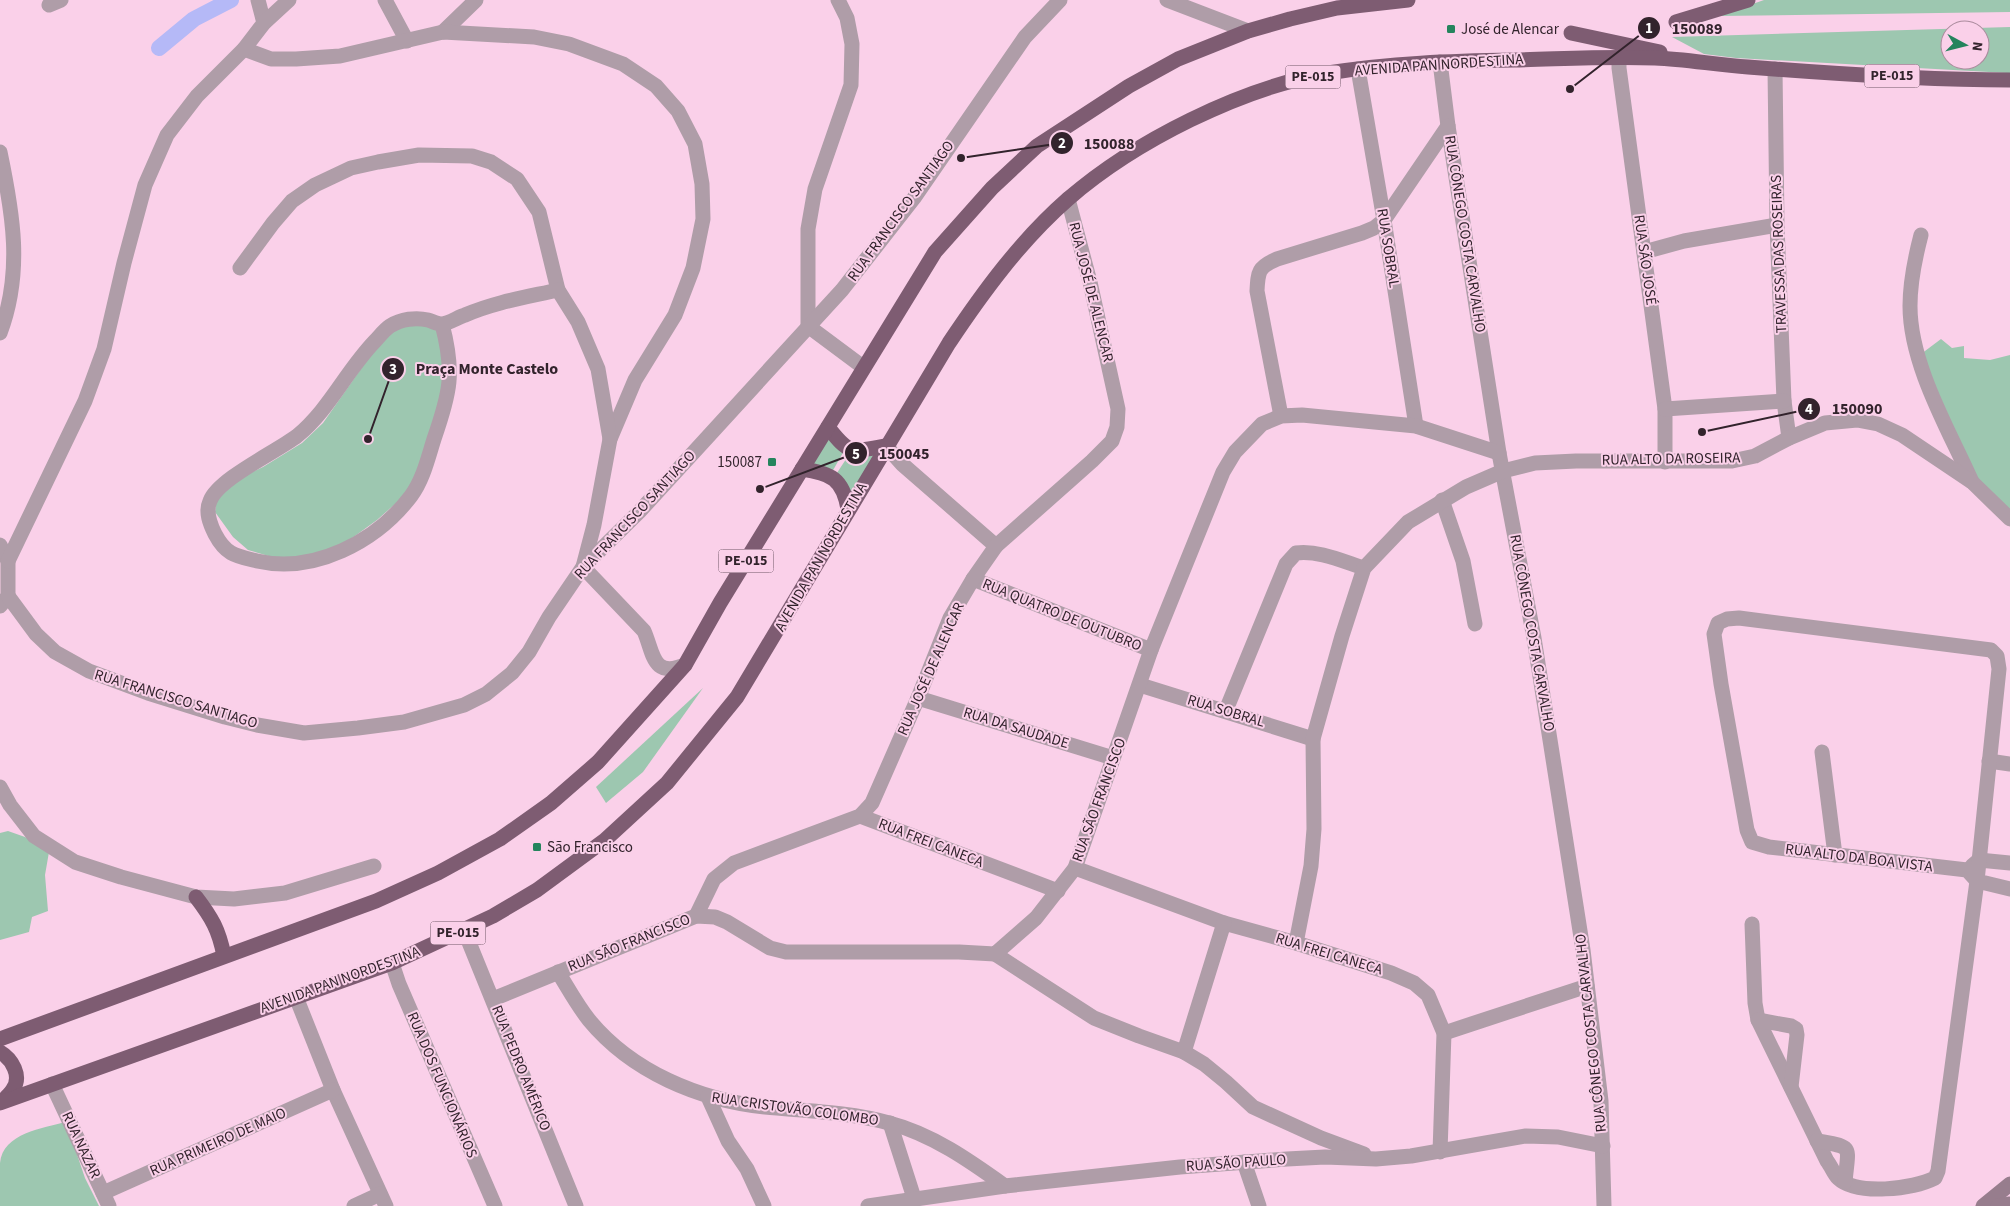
<svg xmlns="http://www.w3.org/2000/svg" width="2010" height="1206" font-family="'Source Sans 3',sans-serif">
<style>
.green{fill:#9dc7b0;fill-rule:evenodd}
.lines{fill:none;stroke-linecap:round;stroke-linejoin:round}
.canal{stroke:#b5b9f7;stroke-width:16}
.minor{stroke:#af9da8;stroke-width:15}
.secondary{stroke:#977d8d;stroke-width:15}
.trunk{stroke:#7e5c72;stroke-width:15}
.poi-dot{fill:#24845d;stroke:#fad0e9;stroke-width:2}
.labels{text-anchor:middle;dominant-baseline:central;stroke-width:4;stroke-linejoin:round;paint-order:stroke}
.shield{fill:#fad0e9;stroke:#6e5765;stroke-width:1}
.shield-label{font-size:14px;font-weight:bold;fill:#32232c}
.poi-label{font-size:15px;fill:#32232c;stroke:#fad0e9;text-anchor:start}
.street-label{font-size:15px;fill:#32232c;stroke:#fad0e9}
.leader{fill:none;stroke:#32232c;stroke-width:2}
.callout-dot{fill:#32232c;stroke:#fad0e9;stroke-width:2}
.mark-label{font-size:15px;text-anchor:middle;font-weight:bold;fill:#fff}
.callout-label{font-size:16px;text-anchor:middle;font-weight:bold;fill:#32232c;stroke:#fad0e9;stroke-width:4;stroke-linejoin:round;paint-order:stroke}
</style>
<rect width="100%" height="100%" fill="#fad0e9"/>
<g class="green">
<path d="M1764,0H2010V12L1718,16Z"/>
<path d="M2010,27V73H2007L1736,58L1704,54L1672,37ZM1950,30H1980V60H1950Z"/>
<path d="M415,321L439,327L448,380L418,475L404,496L377,520L348,541L318,553L298,558L272,557L248,550L233,537L215,512L217,497L229,483L263,467L302,443L323,423L386,333Z"/>
<path d="M1941,339L1952,348L1964,346V358L1990,360L2010,355V513L1976,478L1921,354Z"/>
<path d="M828,434L844,451L832,472L807,467Z"/>
<path d="M850,453L876,455L850,501L835,476Z"/>
<path d="M703,688L643,772L606,803L596,787Z"/>
<path d="M8,831L25,837L49,852L45,875L48,911L32,917L29,932L0,940V833Z"/>
<path d="M66,1122L85,1178L99,1206H0C0,1192 0,1177 0,1163C3,1133 43,1128 66,1122Z"/>
</g>
<g class="lines">
<path class="canal" d="M159,48L194,19L231,0"/>
<g class="minor">
<path d="M258,0L264,23"/>
<path d="M385,0L407,41"/>
<path d="M838,0L847,18L852,44L851,85L815,189L808,229V326L863,367"/>
<path d="M1167,0L1248,31"/>
<path d="M49,5L61,0"/>
<path d="M443,32L476,0"/>
<path d="M244,49L271,59H296L340,56L443,32L534,37L569,44L623,64L656,86L678,111L695,144L702,184L703,219L693,268L675,315L635,380L610,439L594,525L583,567L644,631C654,654 652,678 685,665"/>
<path d="M1619,58V68L1665,409V462"/>
<path d="M1440,62L1448,126L1499,453L1534,638L1583,950L1601,1101L1604,1206"/>
<path d="M1358,69L1384,220L1416,426"/>
<path d="M1775,69L1777,225L1784,401L1789,438"/>
<path d="M0,152C13,214 23,272 0,333"/>
<path d="M1921,235C1915,258 1910,282 1910,306C1910,365 1949,430 1972,482"/>
<path d="M1644,252L1684,241L1777,225"/>
<path d="M240,268L273,223L292,201L315,185L351,168L378,162L419,155L472,156L491,162L517,179L539,212L558,290"/>
<path d="M442,324C455,373 450,393 434,439C428,458 423,480 411,496C376,542 314,574 257,561C236,556 226,555 215,534C210,524 205,512 210,501C218,479 276,452 297,436C329,410 346,371 375,341C379,337 384,330 390,326C401,319 416,317 428,320C432,321 437,324 441,324C448,324 458,317 465,315C495,302 527,297 558,290L578,322L598,369L610,439"/>
<path d="M1665,409L1784,401"/>
<path d="M1281,416L1257,291C1258,272 1258,267 1277,259L1362,233L1374,228L1384,220L1448,126"/>
<path d="M886,446L902,464L996,546"/>
<path d="M1442,500L1463,561L1475,624"/>
<path d="M0,545L8,561V596L0,606"/>
<path d="M8,561L85,401L104,349L124,263L145,185L167,135L197,96L244,49L264,23L289,0"/>
<path d="M973,579L1151,650"/>
<path d="M8,596L36,634L55,652L89,671L148,693L225,717L257,725L304,733L358,728L404,722L464,705L486,694L512,673L529,652L549,617L583,567L639,512L842,290L914,198L1025,37L1060,0"/>
<path d="M1140,685L1313,739"/>
<path d="M918,698L1113,758"/>
<path d="M1226,710L1286,564L1296,553C1318,550 1342,561 1364,568"/>
<path d="M1822,752L1835,855"/>
<path d="M1989,761L2010,764"/>
<path d="M0,787L10,805L34,836L75,862L121,877L196,897L234,899L285,893L374,866"/>
<path d="M860,816L1058,891"/>
<path d="M1972,866L1979,860L2010,863"/>
<path d="M1075,868L1224,923L1296,943L1391,973L1414,983L1428,995L1444,1033L1440,1152"/>
<path d="M696,916L714,879L734,863L860,816L872,803L918,698L950,618L973,579L996,546L1092,461L1112,441L1117,427L1118,409L1090,282L1068,199"/>
<path d="M1752,924L1755,1003L1758,1020L1827,1161C1831,1166 1834,1174 1838,1178C1857,1196 1913,1189 1935,1178L1938,1171L1977,881L1999,669L1997,656L1991,650L1739,618L1727,619L1718,623L1714,634L1721,684L1747,830L1752,842L1769,847L1967,870L1977,881L2010,889"/>
<path d="M464,930L576,1206"/>
<path d="M1296,943L1311,866L1314,829L1313,739L1342,636L1364,568L1408,522L1466,487L1503,471L1535,463L1576,461H1732L1755,456L1789,438L1825,423L1857,420L1878,424L1902,435L1972,482L2010,519"/>
<path d="M995,954L1094,1018L1139,1036L1184,1052L1204,1064L1226,1082L1253,1107L1321,1138L1364,1154"/>
<path d="M392,963L399,984L495,1206"/>
<path d="M558,972C568,988 577,1005 589,1020C632,1072 699,1100 765,1107C806,1111 849,1112 889,1123C932,1134 970,1161 1005,1186"/>
<path d="M296,997L333,1090L386,1206"/>
<path d="M493,999L696,916L715,917L727,922L770,948L786,952H959L995,954L1036,918L1075,868L1151,650L1223,472L1235,452L1262,424L1281,416L1302,415L1416,426L1499,453"/>
<path d="M1758,1020L1791,1026L1796,1029L1797,1035L1791,1087"/>
<path d="M1444,1033L1587,986"/>
<path d="M1184,1052L1224,923"/>
<path d="M52,1084L109,1206"/>
<path d="M708,1097L728,1141L747,1169L764,1206"/>
<path d="M890,1123L914,1198"/>
<path d="M1817,1141C1855,1147 1848,1146 1845,1182"/>
<path d="M1244,1162L1259,1206"/>
<path d="M103,1193L333,1090"/>
<path d="M354,1206L380,1194"/>
<path d="M868,1206L1005,1186L1180,1167L1287,1159L1325,1157L1376,1159L1411,1156L1526,1136L1558,1137L1603,1146"/>
</g>
<g class="secondary">
<path d="M1983,1206L2010,1184"/>
<path d="M1998,1206L2010,1204"/>
</g>
<g class="trunk">
<path d="M1676,22L1748,0"/>
<path d="M1571,33L1660,52"/>
<path d="M828,427C849,455 852,452 886,446"/>
<path d="M802,469C831,473 843,479 848,509"/>
<path d="M196,897C212,918 219,930 224,956"/>
<path d="M0,1039L376,901L438,873L500,839L551,803L598,762L685,665L720,603L935,252L992,188L1037,146L1129,86L1178,59L1248,31L1290,19L1337,8L1408,0"/>
<path d="M0,1052C12,1059 22,1076 13,1089C11,1093 6,1097 3,1101"/>
<path d="M0,1103L392,963L493,916L537,890L605,840L667,783L737,697L949,343C983,292 1021,240 1068,199C1135,141 1241,88 1328,73C1390,63 1452,61 1514,60C1561,59 1608,56 1655,58C1686,59 1716,65 1748,67C1835,74 1923,80 2010,80"/>
</g>
</g>
<g class="poi-dot">
<rect x="1446" y="24" width="10" height="10" rx="2.5"/>
<rect x="767" y="457" width="10" height="10" rx="2.5"/>
<rect x="532" y="842" width="10" height="10" rx="2.5"/>
</g>
<g class="labels">
<g class="shield">
<rect x="1864.5" y="64.5" width="55" height="23" rx="4"/>
<rect x="1285.5" y="65.5" width="55" height="23" rx="4"/>
<rect x="718.5" y="549.5" width="55" height="23" rx="4"/>
<rect x="430.5" y="921.5" width="55" height="23" rx="4"/>
</g>
<g class="shield-label">
<text x="1892" y="76">PE-015</text>
<text x="1313" y="77">PE-015</text>
<text x="746" y="561">PE-015</text>
<text x="458" y="933">PE-015</text>
</g>
<g class="poi-label">
<text x="1461" y="29">José de Alencar</text>
<text x="762" y="462" text-anchor="end">150087</text>
<text x="547" y="847">São Francisco</text>
</g>
<g class="street-label">
<text transform="translate(1439 65) rotate(-4)">AVENIDA PAN NORDESTINA</text>
<text transform="translate(901 211) rotate(-54)">RUA FRANCISCO SANTIAGO</text>
<text transform="translate(1465 234) rotate(81)">RUA CÔNEGO COSTA CARVALHO</text>
<text transform="translate(1388 248) rotate(81)">RUA SOBRAL</text>
<text transform="translate(1779 254) rotate(-92)">TRAVESSA DAS ROSEIRAS</text>
<text transform="translate(1645 260) rotate(82)">RUA SÃO JOSÉ</text>
<text transform="translate(1091 292) rotate(76)">RUA JOSÉ DE ALENCAR</text>
<text transform="translate(1671 459) rotate(-1)">RUA ALTO DA ROSEIRA</text>
<text transform="translate(635 515) rotate(-47)">RUA FRANCISCO SANTIAGO</text>
<text transform="translate(821 557) rotate(-60)">AVENIDA PAN NORDESTINA</text>
<text transform="translate(1062 615) rotate(22)">RUA QUATRO DE OUTUBRO</text>
<text transform="translate(1532 633) rotate(80)">RUA CÔNEGO COSTA CARVALHO</text>
<text transform="translate(931 669) rotate(-66)">RUA JOSÉ DE ALENCAR</text>
<text transform="translate(176 699) rotate(17)">RUA FRANCISCO SANTIAGO</text>
<text transform="translate(1226 711) rotate(17)">RUA SOBRAL</text>
<text transform="translate(1016 728) rotate(17)">RUA DA SAUDADE</text>
<text transform="translate(1099 800) rotate(-70)">RUA SÃO FRANCISCO</text>
<text transform="translate(931 843) rotate(21)">RUA FREI CANECA</text>
<text transform="translate(1859 858) rotate(7)">RUA ALTO DA BOA VISTA</text>
<text transform="translate(629 943) rotate(-22)">RUA SÃO FRANCISCO</text>
<text transform="translate(1329 954) rotate(17)">RUA FREI CANECA</text>
<text transform="translate(340 980) rotate(-20)">AVENIDA PAN NORDESTINA</text>
<text transform="translate(1591 1033) rotate(-96)">RUA CÔNEGO COSTA CARVALHO</text>
<text transform="translate(521 1068) rotate(68)">RUA PEDRO AMÉRICO</text>
<text transform="translate(442 1085) rotate(67)">RUA DOS FUNCIONÁRIOS</text>
<text transform="translate(795 1109) rotate(8)">RUA CRISTOVÃO COLOMBO</text>
<text transform="translate(218 1142) rotate(-24)">RUA PRIMEIRO DE MAIO</text>
<text transform="translate(81 1145) rotate(65)">RUA NAZAR</text>
<text transform="translate(1236 1163) rotate(-4)">RUA SÃO PAULO</text>
</g>
</g>
<path class="leader" d="M1570 89L1649 28M961 158L1062 143M368 439L393 369M1702 432L1809 409M760 489L856 453"/>
<g class="callout-dot">
<circle cx="1570" cy="89" r="5"/>
<circle cx="961" cy="158" r="5"/>
<circle cx="368" cy="439" r="5"/>
<circle cx="1702" cy="432" r="5"/>
<circle cx="760" cy="489" r="5"/>
<circle cx="1649" cy="28" r="12"/>
<circle cx="1062" cy="143" r="12"/>
<circle cx="393" cy="369" r="12"/>
<circle cx="1809" cy="409" r="12"/>
<circle cx="856" cy="453" r="12"/>
</g>
<g class="mark-label">
<text x="1649" y="33">1</text>
<text x="1062" y="148">2</text>
<text x="393" y="374">3</text>
<text x="1809" y="414">4</text>
<text x="856" y="459">5</text>
</g>
<g class="callout-label">
<text x="1697" y="34">150089</text>
<text x="1109" y="149">150088</text>
<text x="487" y="374">Praça Monte Castelo</text>
<text x="1857" y="414">150090</text>
<text x="904" y="459">150045</text>
</g>
<g transform="translate(1965 45) rotate(97)"><circle r="24" fill="#fad0e9" stroke="#aa8b9d"/>
<path d="M0-4L9 19L0 12L-9 19Z" fill="#24845d"/>
<text y="-8" font-size="14" font-weight="bold" text-anchor="middle" fill="#32232c">N</text>
</g>
</svg>
